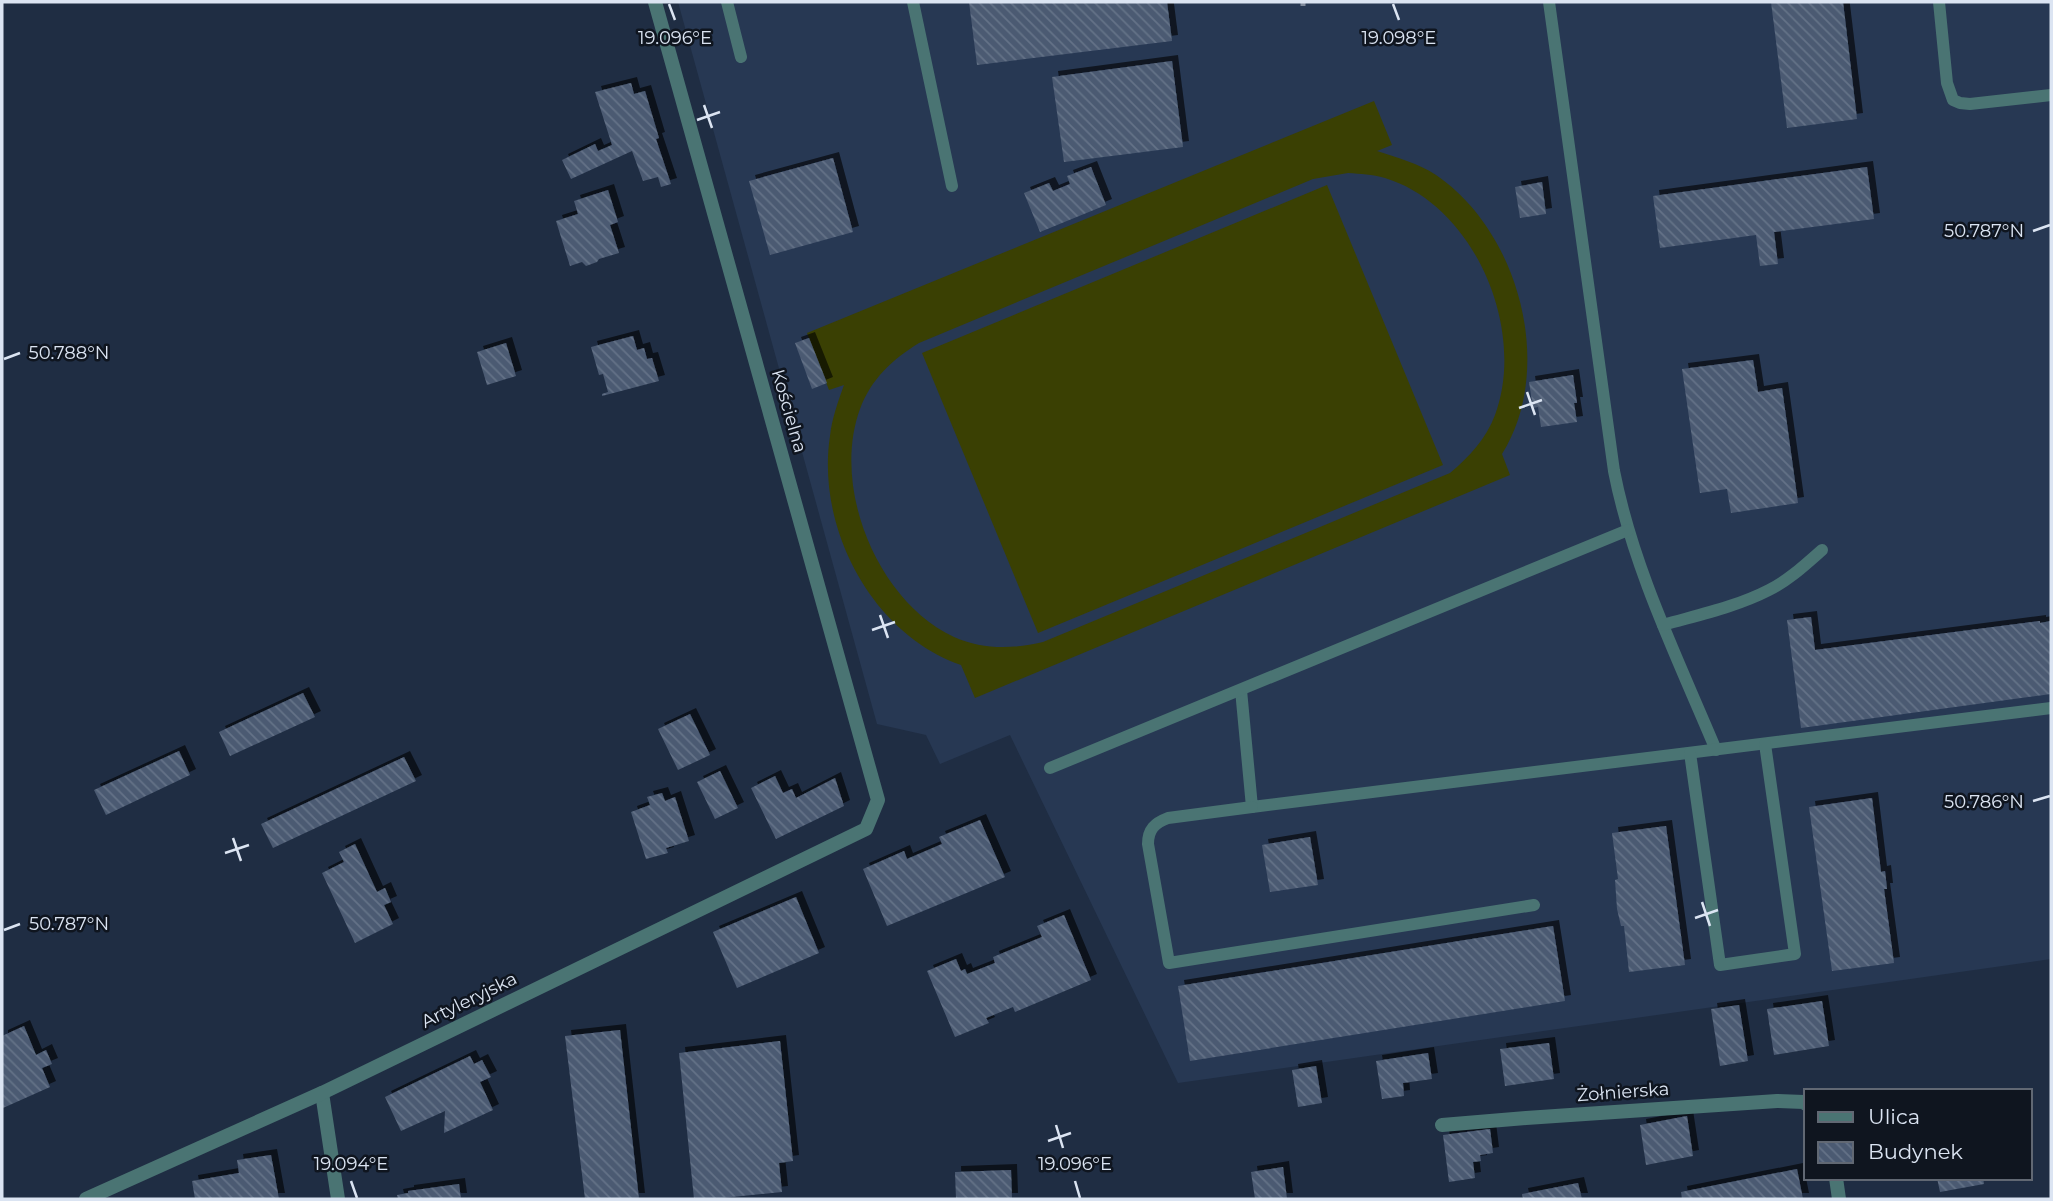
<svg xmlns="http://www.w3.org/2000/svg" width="2053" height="1201" font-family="Montserrat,sans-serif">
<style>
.built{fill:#273853}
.grass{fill:#3a4003;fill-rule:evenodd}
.building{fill:url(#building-back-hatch);filter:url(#shadow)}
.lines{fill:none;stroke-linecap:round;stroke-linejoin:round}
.lane{stroke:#4a7473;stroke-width:12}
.street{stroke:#4a7473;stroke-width:14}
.rail{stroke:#7e899b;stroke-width:5;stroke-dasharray:14 7;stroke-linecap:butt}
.ticks{fill:none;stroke:#dbe4f2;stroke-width:2.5}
.labels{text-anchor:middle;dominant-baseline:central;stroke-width:5;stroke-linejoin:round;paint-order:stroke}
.street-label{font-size:18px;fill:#dbe4f2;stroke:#0f151f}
.ticks-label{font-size:18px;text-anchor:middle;fill:#dbe4f2;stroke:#0f151f;stroke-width:5;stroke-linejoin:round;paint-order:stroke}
</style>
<defs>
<pattern id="building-back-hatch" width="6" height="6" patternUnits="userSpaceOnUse" patternTransform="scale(1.75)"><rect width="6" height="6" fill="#4b5a72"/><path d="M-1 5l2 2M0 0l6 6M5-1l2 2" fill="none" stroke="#647287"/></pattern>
<filter id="shadow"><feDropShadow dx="6" dy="-6" stdDeviation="0" flood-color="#0009"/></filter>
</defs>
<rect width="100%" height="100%" fill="#1f2d43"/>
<path class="built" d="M678,2H2051V959L1178,1083L1010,735L940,764L926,735L877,724Z"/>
<g class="grass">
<path d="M1374,101L1392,145L1377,151C1398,158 1418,163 1436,175C1519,231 1556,368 1502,454L1510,475L975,698L961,665C872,634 816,528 830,436C832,418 838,402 844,385L829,390L807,333ZM1348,173C1361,174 1372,174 1385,178C1474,205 1527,329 1495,415C1486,439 1469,457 1450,473L1043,642C1013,649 983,650 954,637C878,602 831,488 860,409C871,379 893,359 919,343L1313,179Z"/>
<path d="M1327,185L1443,465L1038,633L922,353Z"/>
</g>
<g class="building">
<path d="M969,2H1167L1172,41L977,65Z"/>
<path d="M1771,2H1843L1857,119L1787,128Z"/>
<path d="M1172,61L1183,147L1064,162L1052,77Z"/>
<path d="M631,83L634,94L645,91L659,138L656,139L671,184L661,187L658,177L643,181L632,151L571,179L562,160L595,144L598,151L612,145L595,92Z"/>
<path d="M833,158L853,232L770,255L749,181Z"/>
<path d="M1091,167L1106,205L1040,232L1024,193L1049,183L1053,191L1070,184L1067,176Z"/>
<path d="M1867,167L1874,219L1774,232L1778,264L1760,266L1756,235L1660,248L1653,196Z"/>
<path d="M1542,182L1546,214L1520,218L1515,187Z"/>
<path d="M608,190L618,222L610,225L619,253L599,259L597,262L586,266L582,262L570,266L556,221L578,214L574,201Z"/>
<path d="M633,336L637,350L644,348L647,359L652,358L659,381L602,396V394L608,392L603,374L599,375L591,347Z"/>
<path d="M809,338L827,383L812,389L795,343Z"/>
<path d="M506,343L516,376L487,385L477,352Z"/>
<path d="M1753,360L1758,392L1782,388L1798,503L1731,513L1727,489L1700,493L1682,369Z"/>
<path d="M1573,375L1577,403H1574L1577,422L1541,427L1538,407L1533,408L1529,382Z"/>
<path d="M1811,617L1815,650L2040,621V623L2051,621V694L1801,728L1787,620Z"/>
<path d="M303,693L315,717L230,756L219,732Z"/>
<path d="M690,714L710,755L678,770L658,729Z"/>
<path d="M179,751L190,775L106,815L94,790Z"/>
<path d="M404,757L416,781L273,848L261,824Z"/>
<path d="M720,771L738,808L715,819L697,782Z"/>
<path d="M775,776L783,793L792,789L796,798L835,778L844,806L776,839L751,788Z"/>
<path d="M662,793L665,801L675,797L689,841L666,848L668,853L646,859L631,812L650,805L647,797Z"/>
<path d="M1872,798L1881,872L1885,871L1887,889H1884L1894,963L1832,971L1809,807Z"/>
<path d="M980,820L1005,877L887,926L863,869L904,851L907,859L942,844L939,837Z"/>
<path d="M1666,826L1685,965L1629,972L1624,926H1621L1617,909L1615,880L1618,879L1612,833Z"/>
<path d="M1310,837L1318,885L1270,892L1262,845Z"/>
<path d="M355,844L377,892L385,888L391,902L384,905L393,924L355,943L322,873L344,862L339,852Z"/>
<path d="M796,897L819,953L737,988L713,932Z"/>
<path d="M1064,915L1091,980L1015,1012L1013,1007L986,1018L989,1023L955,1037L927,971L956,959L961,971L965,969L967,974L995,963L993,957L1042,937L1037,926Z"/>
<path d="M1553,926L1565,1001L1190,1061L1178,986Z"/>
<path d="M1822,1001L1829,1046L1774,1055L1767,1009Z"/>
<path d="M1739,1005L1748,1061L1720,1066L1711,1009Z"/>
<path d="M24,1026L36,1055L46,1050L52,1064L42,1068L50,1087L3,1108L2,1036Z"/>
<path d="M620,1030L639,1199H585L565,1036Z"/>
<path d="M780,1041L793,1161L779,1163L782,1192L712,1199H694L679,1053Z"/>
<path d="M1549,1043L1554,1079L1505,1086L1500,1049Z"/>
<path d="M1428,1053L1432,1079L1403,1083L1404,1096L1382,1099L1376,1061Z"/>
<path d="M470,1056L474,1064L482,1060L491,1077L480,1082L493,1110L444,1133L445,1111L401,1131L385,1097Z"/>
<path d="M1316,1066L1322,1103L1298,1107L1292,1070Z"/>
<path d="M1687,1116L1693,1156L1646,1165L1640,1125Z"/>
<path d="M1490,1129L1493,1153L1480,1155L1481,1161L1473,1162L1475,1178L1449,1182L1443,1135Z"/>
<path d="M271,1155L279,1199H243V1198L195,1199L192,1181L239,1173L237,1160Z"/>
<path d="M1283,1167L1287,1199H1255L1251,1172Z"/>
<path d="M1797,1169L1803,1199H1682L1681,1192Z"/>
<path d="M1011,1170L1012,1199H956L955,1172Z"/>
<path d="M1937,1178H1983L1984,1184L1940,1192Z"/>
<path d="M1578,1183L1582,1199H1523L1522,1194Z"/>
<path d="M459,1184L461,1199H398L397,1195L408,1193V1191Z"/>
</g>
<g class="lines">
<g class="lane">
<path d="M727,2L741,57"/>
<path d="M913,2L952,186"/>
<path d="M1549,2L1614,471C1633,568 1678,659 1716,750"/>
<path d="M1939,2L1947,83L1953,100L1960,103L1970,104L2051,95"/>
<path d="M1663,625C1698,615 1736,607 1769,590C1789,580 1805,565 1822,550"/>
<path d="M1241,690L1252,807L2051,708"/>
<path d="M1690,753L1720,965L1795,954L1765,744"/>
<path d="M1050,768L1628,530"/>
<path d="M1252,807L1168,818C1155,823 1148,829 1148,844L1169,963L1534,905"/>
</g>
<g class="street">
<path d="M322,1093L338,1199"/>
<path d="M1442,1125L1526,1118L1777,1101L1804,1102L1806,1104"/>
<path d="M1836,1178L1839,1199"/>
<path d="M86,1199L322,1093L866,829L878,800L655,2"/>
</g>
<path class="rail" d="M1303,2V6"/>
</g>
<path class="ticks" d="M669,4L675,20M1393,4L1399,20M704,105L712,128M697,120L720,112M2033,231L2050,225M4,359L20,353M1527,392L1535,415M1519,408L1542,400M880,615L888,638M872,630L895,622M2033,801L2050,796M233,838L241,861M225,853L249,845M1702,902L1710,926M1695,918L1718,910M4,930L20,924M1056,1125L1063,1148M1048,1141L1071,1133M351,1181L357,1198M1075,1181L1080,1198"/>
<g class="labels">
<g class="street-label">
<text transform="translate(789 411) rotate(74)">Kościelna</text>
<text transform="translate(469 1000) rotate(-26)">Artyleryjska</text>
<text transform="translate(1623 1092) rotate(-4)">Żołnierska</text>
</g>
</g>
<g class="ticks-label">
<text x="1399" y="44">19.098°E</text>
<text x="675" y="44">19.096°E</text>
<text x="1984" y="237">50.787°N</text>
<text x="69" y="359">50.788°N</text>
<text x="1984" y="808">50.786°N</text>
<text x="69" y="930">50.787°N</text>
<text x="351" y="1170">19.094°E</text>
<text x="1075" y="1170">19.096°E</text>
</g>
<rect width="2053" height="1201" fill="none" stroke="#dbe4f2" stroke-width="7"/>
<rect x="1804" y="1089" width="228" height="91" fill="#0f151f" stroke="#616873" stroke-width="2"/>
<rect x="1818" y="1112" width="35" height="10" fill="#4a7473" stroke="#616873" stroke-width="2"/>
<text x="1868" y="1124" font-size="21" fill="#dbe4f2">Ulica</text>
<rect x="1818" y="1142" width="35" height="21" fill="url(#building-back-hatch)" stroke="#616873" stroke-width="2"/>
<text x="1868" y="1159" font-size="21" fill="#dbe4f2">Budynek</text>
</svg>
